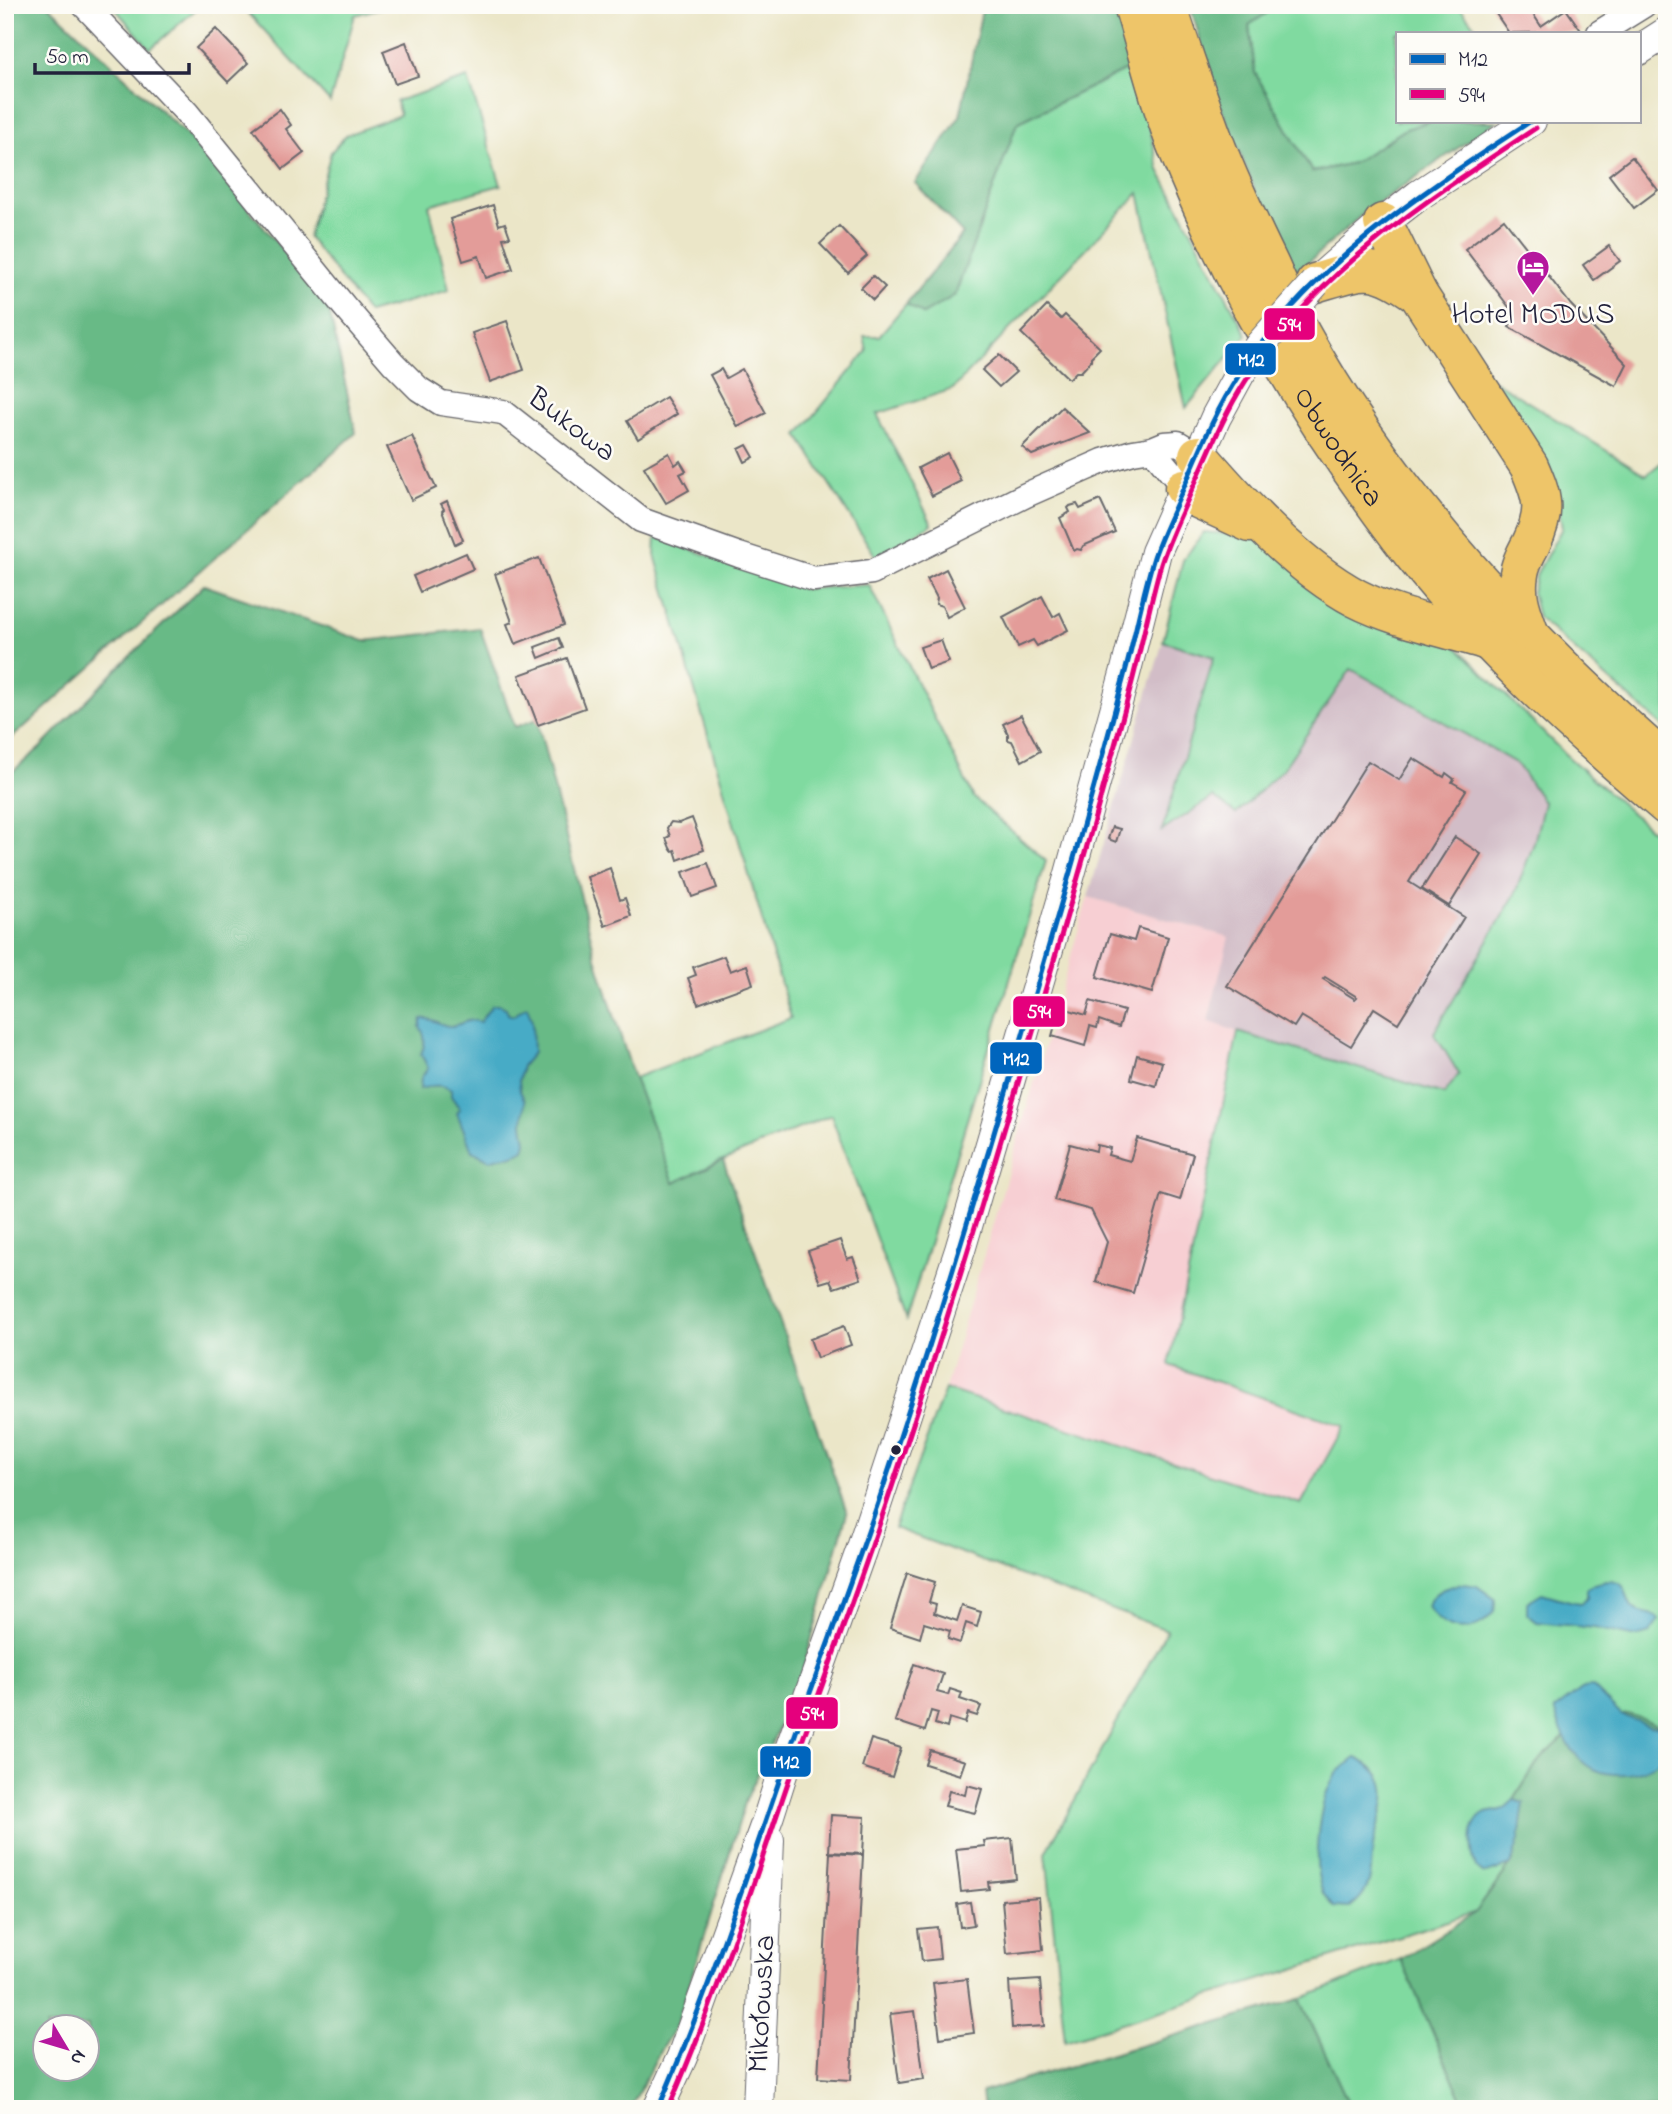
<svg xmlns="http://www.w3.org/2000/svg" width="1672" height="2114" font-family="'Indie Flower',sans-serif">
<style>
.built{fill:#f7cfd3}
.industrial{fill:#d2bdc7}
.green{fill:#80daa0;stroke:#517e6e;stroke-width:2}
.forest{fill:#68ba86;stroke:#456e60;stroke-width:2;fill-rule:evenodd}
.water{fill:#47abc6;stroke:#346680;stroke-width:2}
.building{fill:#e39c99;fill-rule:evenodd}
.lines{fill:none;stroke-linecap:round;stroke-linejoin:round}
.minor-casing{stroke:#68676c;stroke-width:27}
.tertiary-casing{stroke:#68676c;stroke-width:32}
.primary-casing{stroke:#68676c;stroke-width:41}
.minor{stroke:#fff;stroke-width:24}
.tertiary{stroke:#fff;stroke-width:30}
.primary{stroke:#eec569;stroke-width:38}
.tertiary-bridge-casing{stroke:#68676c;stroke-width:32;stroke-linecap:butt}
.tertiary-bridge{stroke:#fff;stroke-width:30}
.bus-1-casing{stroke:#fdfcf7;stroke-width:10}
.bus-2-casing{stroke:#fdfcf7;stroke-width:10}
.bus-1{stroke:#0065bd;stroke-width:5}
.bus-2{stroke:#e5007d;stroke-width:5}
.bus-dot{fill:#22223b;stroke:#fdfcf7;stroke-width:2.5}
.labels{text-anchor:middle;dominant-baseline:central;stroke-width:5;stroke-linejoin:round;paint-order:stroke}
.poi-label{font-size:30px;fill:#22223b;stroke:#fdfcf7}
.street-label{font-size:30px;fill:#22223b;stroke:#fdfcf7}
.line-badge{stroke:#fdfcf7;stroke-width:2.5}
.badge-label{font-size:19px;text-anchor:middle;font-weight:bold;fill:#fff}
</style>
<rect width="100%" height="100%" fill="#fdfcf7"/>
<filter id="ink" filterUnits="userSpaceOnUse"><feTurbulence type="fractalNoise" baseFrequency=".0143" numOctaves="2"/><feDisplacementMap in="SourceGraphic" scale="14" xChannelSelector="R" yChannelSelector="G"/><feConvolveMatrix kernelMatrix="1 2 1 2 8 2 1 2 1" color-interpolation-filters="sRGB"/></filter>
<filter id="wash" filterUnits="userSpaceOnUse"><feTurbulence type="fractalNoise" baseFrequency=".00686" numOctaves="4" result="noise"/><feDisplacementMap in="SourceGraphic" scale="28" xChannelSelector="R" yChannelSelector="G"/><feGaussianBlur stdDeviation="1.57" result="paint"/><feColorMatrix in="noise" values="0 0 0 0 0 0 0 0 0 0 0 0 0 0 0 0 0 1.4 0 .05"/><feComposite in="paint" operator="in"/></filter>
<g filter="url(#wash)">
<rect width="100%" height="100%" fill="#ebe6c8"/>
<path class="built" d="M1088,897L1230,937L1208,1020L1238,1032L1169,1364L1345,1426L1302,1505L945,1389Z"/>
<path class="industrial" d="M1163,641L1214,656L1162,829L1213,797L1236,814L1283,769L1351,669L1517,764L1544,803L1534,843L1514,896L1434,1033L1459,1074L1443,1094L1238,1032L1208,1021L1229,937L1088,897Z"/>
<g class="green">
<path d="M112,5H201L150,49Z"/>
<path d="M241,5H392L355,15L330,102Z"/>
<path d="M1279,5H1458L1480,33H1397V121H1431L1406,129L1353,163L1312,172L1255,73L1249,25Z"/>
<path d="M1136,65L1159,170L1247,335L1186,408L1139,193L953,389L877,414L932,524L876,557L798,435L867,351L864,336H879L906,304L923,314L955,295L1017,123Z"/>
<path d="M468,78L501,185L429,205L449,290L368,313L308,237L331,152L346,135L400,115L396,101Z"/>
<path d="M1491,379L1646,475L1667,458V730L1538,618L1532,592L1537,573L1562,528L1555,489Z"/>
<path d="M1204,532L1252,536L1454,644L1566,755L1667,844V1728L1628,1714L1577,1725L1537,1763L1506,1813L1513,1861L1476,1912L1065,2041L1046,1853L1167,1630L894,1528L945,1389L1301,1504L1344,1426L1169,1365L1238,1032L1444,1094L1459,1074L1434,1033L1514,896L1534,843L1544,803L1517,764L1351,669L1283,769L1236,814L1213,797L1162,831L1214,657L1163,641L1183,560Z"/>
<path d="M656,537L802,589L869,585L974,798L1046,861L906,1320L831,1115L723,1160L674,1183L634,1078L791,1018L655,555Z"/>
<path d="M1401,1959L1466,2109H1351L1300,1999Z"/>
</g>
<g class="forest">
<path d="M5,5H48L192,140L328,305L356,433L5,744Z"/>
<path d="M981,5H1117L1136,65L1017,123L955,295L923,314L906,304L963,234L915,183L960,116L982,10Z"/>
<path d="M1190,5H1279L1249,25L1255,73L1312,172L1353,163L1406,129L1431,121H1497L1364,213L1291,278L1219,102Z"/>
<path d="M204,585L364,641L480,628L515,727L537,719L596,958L634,1078L674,1183L723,1160L847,1513L800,1680L746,1800L677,2024L660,2051L630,2109H5V778L40,748L125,661ZM46,2026H88V2068H46Z"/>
<path d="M1628,1714L1667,1728V2109H1466L1401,1959L1476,1912L1513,1861L1506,1813L1537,1763L1577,1725Z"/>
<path d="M1300,1999L1351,2109H984L982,2092Z"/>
</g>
<g class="water">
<path d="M492,1005H499L506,1008L508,1014L513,1016L527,1006L532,1022L533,1053L522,1066L519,1080L520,1091L525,1101L523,1124L526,1142L524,1150C508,1160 505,1153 490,1160L472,1151L457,1113L460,1109L451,1096V1090C441,1083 431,1086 420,1089L421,1078L428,1068L421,1054C426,1044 426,1036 420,1027L422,1019C434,1017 440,1027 451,1026C462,1025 469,1017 480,1022Z"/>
<path d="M1606,1581C1631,1581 1623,1596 1633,1608C1640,1615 1651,1610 1659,1620L1650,1633L1636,1637L1594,1628L1537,1622L1527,1614V1602L1542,1593C1553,1596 1572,1603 1582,1603L1587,1597V1589L1594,1584Z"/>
<path d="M1464,1584L1477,1586L1495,1599C1495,1603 1495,1607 1494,1611C1492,1616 1486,1620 1482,1623C1461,1635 1440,1628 1428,1606C1432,1590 1449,1586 1464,1584Z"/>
<path d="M1593,1687L1621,1715L1650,1726L1667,1728C1667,1735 1668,1745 1666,1750C1655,1777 1609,1780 1588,1766C1571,1755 1560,1729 1554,1710L1583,1688Z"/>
<path d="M1356,1758C1400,1777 1382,1807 1374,1841C1368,1870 1378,1887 1349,1908L1333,1907C1330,1903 1326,1898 1323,1893C1311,1865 1318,1801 1335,1776C1340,1769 1349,1763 1356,1758Z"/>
<path d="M1514,1800L1524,1803L1519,1839L1511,1865L1484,1874L1476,1868C1471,1852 1466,1825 1484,1814C1489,1811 1495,1812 1500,1810C1506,1809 1510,1803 1514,1800Z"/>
</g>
<g id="blocks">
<g class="building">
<path d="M1490,5H1527L1541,26L1566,9L1582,32L1509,33Z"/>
<path d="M216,29L248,63L228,82L196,48Z"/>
<path d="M406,42L418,76L395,84L383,51Z"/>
<path d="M280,109L291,125L286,129L304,153L283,169L253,129Z"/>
<path d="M1632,157L1658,190L1634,208L1609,175Z"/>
<path d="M493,205L499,225L505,223L510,237L503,238L513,269L486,278L479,256L463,261L450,219Z"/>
<path d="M1504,219L1571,305L1627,364L1616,386L1509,327L1515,315L1465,249Z"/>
<path d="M839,226L867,256L848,273L820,244Z"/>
<path d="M1609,246L1620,261L1594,280L1583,265Z"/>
<path d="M873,276L885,287L873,300L861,288Z"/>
<path d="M1047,306L1061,319L1065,315L1100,348L1091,357V361L1081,372H1076L1069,379L1021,333Z"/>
<path d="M507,321L524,370L490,382L472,333Z"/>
<path d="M999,355L1016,372L999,387L982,370Z"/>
<path d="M721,369L726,378L742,369L766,413L738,427L710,375Z"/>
<path d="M666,397L677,414L638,439L627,421Z"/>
<path d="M1062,407L1090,433L1032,455L1022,447Z"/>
<path d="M412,436L436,488L411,500L387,447Z"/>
<path d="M747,445L754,457L745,462L739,449Z"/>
<path d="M669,453L675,465L680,461L686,471L680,474L689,490L666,503L644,467Z"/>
<path d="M947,453L961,481L932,496L918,468Z"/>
<path d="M1100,500L1115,532L1083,546L1081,550L1077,549L1074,551L1060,518L1070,512L1068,508L1070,506L1077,504L1080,509Z"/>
<path d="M447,501L463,540L455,544L442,511L444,509L441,504Z"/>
<path d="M466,553L473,569L420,592L413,576Z"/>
<path d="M539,558L564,625L515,644L507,624L512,622L495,574Z"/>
<path d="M946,569L965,607L947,617L942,606L936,604L937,598L927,579Z"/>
<path d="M1042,596L1053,617L1060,613L1068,630L1037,646L1033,640L1018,647L1003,617Z"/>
<path d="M559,638L563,648L539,658L535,647Z"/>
<path d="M941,640L949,662L928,669L920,647Z"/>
<path d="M567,658L585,708L538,725L519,675Z"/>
<path d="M1021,715L1040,751L1022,761L1012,741L1008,740V734L1003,724Z"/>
<path d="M1413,758L1444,777L1446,773L1454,779L1452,782L1466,790L1409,882L1464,917L1398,1023L1374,1008L1351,1046L1301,1016L1294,1027L1227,986L1368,761L1399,780ZM1325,977L1357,997L1355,999L1323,979Z"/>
<path d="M692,818L704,850L678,860L675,850L672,851L670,848L666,838L670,836L667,828L671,822L679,823Z"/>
<path d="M1112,827L1120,829L1116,842L1108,839Z"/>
<path d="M1455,837L1481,854L1449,906L1422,889Z"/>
<path d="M708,863L717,888L692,897L683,872Z"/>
<path d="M610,868L620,900L625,898L631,916L605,926L587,877Z"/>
<path d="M1138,928L1168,937L1152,993L1097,977L1110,934L1134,941Z"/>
<path d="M724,956L730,971L747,965L753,984L698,1004L688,978L696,975L693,967Z"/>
<path d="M1090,1001L1124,1011L1119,1027L1099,1020L1097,1028L1090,1026L1085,1046L1052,1036L1060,1007L1086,1015Z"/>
<path d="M1137,1055L1162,1062L1156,1086L1131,1079Z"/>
<path d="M1137,1138L1193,1154L1180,1200L1161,1194L1133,1293L1096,1282L1107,1242L1091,1210L1054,1200L1070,1144L1096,1151L1097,1145L1110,1148L1108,1155L1130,1161Z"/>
<path d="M840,1240L847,1259L853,1257L861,1279L834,1288L830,1280L820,1283L808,1251Z"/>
<path d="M844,1326L851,1345L817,1358L810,1339Z"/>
<path d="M907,1573L935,1582L929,1602L936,1604L934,1613L957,1621L962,1606L981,1612L977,1627L966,1623L960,1643L948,1639L950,1631L924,1623L920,1638L890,1628Z"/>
<path d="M914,1664L943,1674L937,1692L948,1695L950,1689L962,1693L960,1699L981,1706L977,1716L968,1713L965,1723L949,1718L947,1728L935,1724L938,1713L931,1711L925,1731L895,1721Z"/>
<path d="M871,1739L901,1748L892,1777L862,1767Z"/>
<path d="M930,1750L965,1761L960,1775L925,1764Z"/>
<path d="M967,1785L982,1789L975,1813L945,1806L949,1791L965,1795Z"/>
<path d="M831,1815L865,1817L863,1854L829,1852Z"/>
<path d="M1012,1838L1016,1879L988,1882L989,1889L961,1892L956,1849L985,1846L984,1841Z"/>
<path d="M830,1853L863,1855L851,2080L818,2078Z"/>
<path d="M1039,1897L1043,1950L1007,1954L1002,1900Z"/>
<path d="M970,1902L974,1925L960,1927L957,1904Z"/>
<path d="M937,1927L940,1959L922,1961L918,1929Z"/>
<path d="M967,1979L974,2033L940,2038L933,1983Z"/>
<path d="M1040,1980L1044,2026L1012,2028L1009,1982Z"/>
<path d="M915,2011L924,2079L899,2083L890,2014Z"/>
</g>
</g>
</g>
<g filter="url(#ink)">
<use href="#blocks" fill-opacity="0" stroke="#68676c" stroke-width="2"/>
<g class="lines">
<defs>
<g id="minor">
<path d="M84,5L187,113L344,306L393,363L419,389L441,403L503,412L641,520L739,555L814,579L872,572L1026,495L1103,461L1133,452L1152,449L1164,444L1178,443L1198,455"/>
<path d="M1599,33L1644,5"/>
<path d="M1152,449L1184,488"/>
</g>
<g id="tertiary">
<path d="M1639,50L1667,32"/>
<path d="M1319,279L1383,223L1419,195L1531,121"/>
<path d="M658,2109L682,2057L769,1815L788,1755L861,1551L960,1250L1070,874L1126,670L1156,552L1216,417L1240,373"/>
<path d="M758,2109L769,1840"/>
</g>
<g id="primary">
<path id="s1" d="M1133,5C1147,50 1158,98 1175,142C1230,282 1308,416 1399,536C1475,637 1571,724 1667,806"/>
<path d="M1167,5C1182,50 1197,96 1214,141C1230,183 1250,225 1270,266C1280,289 1290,312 1301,334C1392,499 1525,641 1667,764"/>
<path d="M1383,223L1418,294L1529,466C1543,498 1547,511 1531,544C1526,553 1520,564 1519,574C1515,596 1522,612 1529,632"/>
<path d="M1315,283C1365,268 1373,262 1418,294"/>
<path d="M1198,455C1241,505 1298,567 1356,598C1397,619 1445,627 1488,641"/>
<path d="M1184,488L1198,499L1250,523"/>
</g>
</defs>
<use href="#minor" class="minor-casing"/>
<use href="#tertiary" class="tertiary-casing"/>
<use href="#primary" class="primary-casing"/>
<use href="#minor" class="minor"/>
<use href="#tertiary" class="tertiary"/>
<use href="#primary" class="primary"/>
<defs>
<path id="tertiary-bridge" d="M1240,373L1260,345L1315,283"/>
</defs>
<use href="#tertiary-bridge" class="tertiary-bridge-casing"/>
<use href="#tertiary-bridge" class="tertiary-bridge"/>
<defs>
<path id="bus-1" d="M658,2109C712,1986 752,1858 796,1732C826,1647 858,1564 886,1479C945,1303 997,1124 1049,945C1075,856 1100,766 1124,676C1135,637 1142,596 1154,557C1161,536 1171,516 1180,496C1198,455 1214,413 1239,375C1311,264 1423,192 1531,121"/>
<path id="bus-2" d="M668,2109C722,1986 761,1859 805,1733C835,1649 866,1566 894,1481C953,1306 1005,1128 1057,950C1083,861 1108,772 1132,682C1142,643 1150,603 1161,564C1169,539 1181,515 1191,492C1208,455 1223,416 1245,382C1316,271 1428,199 1536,128"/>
</defs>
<use href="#bus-1" class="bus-1-casing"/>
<use href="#bus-2" class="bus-2-casing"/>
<use href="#bus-1" class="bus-1"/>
<use href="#bus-2" class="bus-2"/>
</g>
</g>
<defs>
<symbol id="hotel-pin" viewBox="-11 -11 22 30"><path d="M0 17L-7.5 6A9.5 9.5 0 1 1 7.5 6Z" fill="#b5179e" stroke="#fdfcf7"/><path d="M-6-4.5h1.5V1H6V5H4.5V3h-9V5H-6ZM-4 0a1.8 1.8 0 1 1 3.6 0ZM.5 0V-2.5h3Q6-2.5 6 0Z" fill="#fff"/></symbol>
</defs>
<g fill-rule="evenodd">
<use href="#hotel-pin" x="1514" y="248" width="38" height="52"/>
</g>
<circle class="bus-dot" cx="896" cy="1450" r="6"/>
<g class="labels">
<g class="poi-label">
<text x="1533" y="316">Hotel MODUS</text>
</g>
<g class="street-label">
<text transform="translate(571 426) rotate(37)">Bukowa</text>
<text stroke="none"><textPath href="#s1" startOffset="490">Obwodnica</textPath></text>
<text transform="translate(763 2004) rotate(-87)">Mikołowska</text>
</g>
</g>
<g class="line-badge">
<rect x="1263" y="307" width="53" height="34" rx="7" fill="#e5007d"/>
<rect x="1224" y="342" width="53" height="34" rx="7" fill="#0065bd"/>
<rect x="1012" y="995" width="54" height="33" rx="7" fill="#e5007d"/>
<rect x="989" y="1041" width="54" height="34" rx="7" fill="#0065bd"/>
<rect x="785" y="1696" width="54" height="34" rx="7" fill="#e5007d"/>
<rect x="759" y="1745" width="53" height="33" rx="7" fill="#0065bd"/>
</g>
<g class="badge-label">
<text x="1289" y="331">594</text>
<text x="1251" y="366">M12</text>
<text x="1039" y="1018">594</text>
<text x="1016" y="1065">M12</text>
<text x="812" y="1720">594</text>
<text x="786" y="1768">M12</text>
</g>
<rect width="1672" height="2114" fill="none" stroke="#fdfcf7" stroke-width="28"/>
<rect x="1396" y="32" width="245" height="91" fill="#fdfcf7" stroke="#a5a5ac" stroke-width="2"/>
<rect x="1410" y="54" width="35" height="10" fill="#0065bd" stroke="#a5a5ac" stroke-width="2"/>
<text x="1458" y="66" font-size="21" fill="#22223b">M12</text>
<rect x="1410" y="89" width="35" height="10" fill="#e5007d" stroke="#a5a5ac" stroke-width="2"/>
<text x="1458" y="102" font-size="21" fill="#22223b">594</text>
<g transform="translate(66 2048) rotate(128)"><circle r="33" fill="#fdfcf7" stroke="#a5a5ac" stroke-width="2"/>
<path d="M0-5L12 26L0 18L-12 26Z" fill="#b5179e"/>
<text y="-10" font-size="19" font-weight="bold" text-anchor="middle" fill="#22223b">N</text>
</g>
<path d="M35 63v10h154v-10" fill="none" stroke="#22223b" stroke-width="3.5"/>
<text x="46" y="63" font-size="21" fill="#22223b" stroke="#fdfcf7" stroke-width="5" paint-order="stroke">50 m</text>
</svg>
